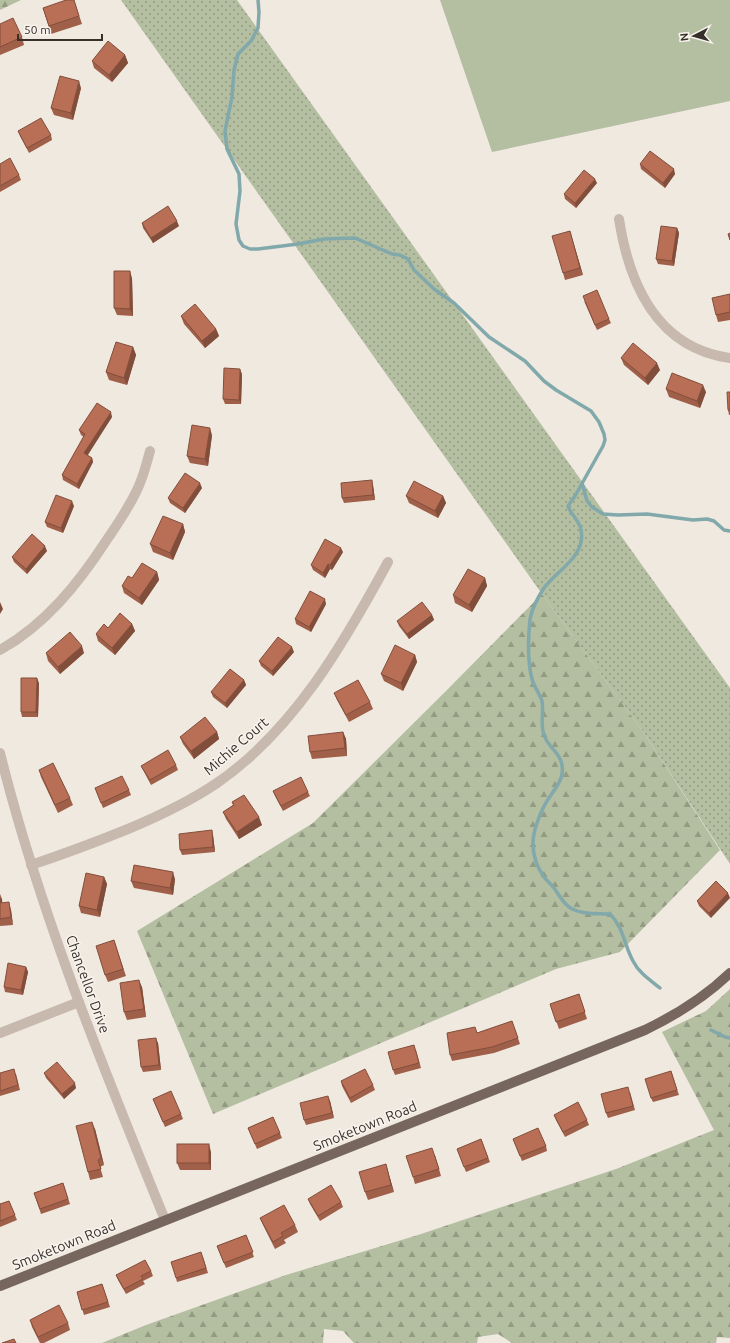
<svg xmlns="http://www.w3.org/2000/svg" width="730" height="1343" font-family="Ubuntu,sans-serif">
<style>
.grass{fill:url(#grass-dots)}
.forest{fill:url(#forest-firs)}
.green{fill:#b4bea1}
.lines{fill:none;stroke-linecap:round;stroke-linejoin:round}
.stream{stroke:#81a8aa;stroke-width:3.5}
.minor{stroke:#c7b9ad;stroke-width:10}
.major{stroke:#77665d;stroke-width:10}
.wall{fill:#9f5f49}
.shaded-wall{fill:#824e3c}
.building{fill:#b96f55;stroke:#824e3c}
.labels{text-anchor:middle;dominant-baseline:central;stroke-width:3;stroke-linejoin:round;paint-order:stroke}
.street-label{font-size:14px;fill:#362f2a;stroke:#f8f3ec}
</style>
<defs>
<pattern id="grass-dots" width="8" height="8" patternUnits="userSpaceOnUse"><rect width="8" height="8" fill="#b4bea1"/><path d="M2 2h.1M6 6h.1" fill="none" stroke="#939b83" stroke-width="1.8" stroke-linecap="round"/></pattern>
<pattern id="forest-firs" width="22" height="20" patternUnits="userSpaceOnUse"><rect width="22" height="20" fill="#b4bea1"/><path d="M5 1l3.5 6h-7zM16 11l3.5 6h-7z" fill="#939b83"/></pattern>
</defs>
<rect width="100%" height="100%" fill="#f0e9e0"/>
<path class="grass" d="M121,0H237L715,667L730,688V864L644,733L542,594Z"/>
<g class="forest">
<path d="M0,0H21L0,10Z"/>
<path d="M542,594L644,733L720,850L620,952L556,969L213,1114L137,931L313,823L445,692Z"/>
<path d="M730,989V1338L717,1337L716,1343H512L498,1334L478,1337L477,1343H354L343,1331L324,1329L323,1343H102L146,1325L286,1275L418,1235L616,1169L714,1130L662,1032L706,1011Z"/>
</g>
<path class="green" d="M440,0H730V101L492,152Z"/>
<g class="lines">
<g class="stream">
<path d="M258,0L259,12L258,28L251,41L238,54L234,70L232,97L225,131L227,149L239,174L240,191L236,224L239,240L243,246L250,249H258L298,244L324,239L355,238L392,254L400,255L408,259L414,270L434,289L454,303L489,337L525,361L544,381L556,390L591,411L599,422L604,434L605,440L603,446L575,496L568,506C571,515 580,521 581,530C586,557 557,570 544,588C538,597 532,609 530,619C528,639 527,660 532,679C534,687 540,694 542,701C544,712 540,724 544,735C549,750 565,754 562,774C561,783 553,791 549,798C544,805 540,814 537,823C530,842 532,860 544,877C547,881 551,884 554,888C560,896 563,904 572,909C585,915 597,913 610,914C624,928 624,945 633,961C639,973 650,980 660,988"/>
<path d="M582,483L587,501L592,507L603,514L618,515L647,514L693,520L707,519L714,521L724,530L730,531"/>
<path d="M711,1030L725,1037L730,1038"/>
</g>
<g class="minor">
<path d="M619,219C629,284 657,348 730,358"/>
<path d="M0,650C45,625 78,584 106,541C117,525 128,509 136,492C143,479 146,465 150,451"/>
<path d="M0,753C40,914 103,1067 165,1220"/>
<path d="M31,865C64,854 96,842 128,829C159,816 189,802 217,783C294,730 344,643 388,562"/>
<path d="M0,1033L79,1002"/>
</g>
<path class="major" d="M0,1286L645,1030C676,1015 705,997 730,973"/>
</g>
<g class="wall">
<path d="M74,0L82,24L51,34L43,8Z"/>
<path d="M0,24L22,37L24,45L0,55Z"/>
<path d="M125,55L128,63L112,82L94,68L92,61Z"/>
<path d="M81,88L73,120L54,115L51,108Z"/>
<path d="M18,131L51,135L52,140L29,153L20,136Z"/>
<path d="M0,164L19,175L21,180L0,192Z"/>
<path d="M640,164L675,174L665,188L641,169Z"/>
<path d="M597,183L576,208L565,199L564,194Z"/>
<path d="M142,223L179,226L153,243L143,228Z"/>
<path d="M677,228L679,233L674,266L658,264L656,259Z"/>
<path d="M570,231L572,238L583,275L565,280L563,273Z"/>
<path d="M132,278L133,316L117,315L114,308Z"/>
<path d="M730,294V320L718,322L716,315Z"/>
<path d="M584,301L609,319L611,323L597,330Z"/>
<path d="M181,316L216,329L219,336L205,348L184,324Z"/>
<path d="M133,347L136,355L127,385L109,380L106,372Z"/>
<path d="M621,358L660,370L648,385L624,365Z"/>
<path d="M242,374L241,404H225L223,399Z"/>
<path d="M666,389L706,392L700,408L669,397Z"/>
<path d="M730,392V415H729L728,410Z"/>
<path d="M112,417L87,455L92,458L93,462L79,489L63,480L62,475L84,437L81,435L79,430Z"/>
<path d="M212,435L208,466L190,463L187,456Z"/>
<path d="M373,485L375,500L344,503L342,498Z"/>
<path d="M202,488L185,513L170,503L168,498Z"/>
<path d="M406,496H443L446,503L438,518L409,503Z"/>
<path d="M74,506L63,533L47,527L45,522Z"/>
<path d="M183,524L185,532L173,560L153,552L150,544Z"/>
<path d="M47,551L27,574L14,562L12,557Z"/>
<path d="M343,552L332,570L330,569L325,578L313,570L311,565Z"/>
<path d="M157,572L159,580L142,605L124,593L122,586L132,578Z"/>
<path d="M485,578L487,586L472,612L455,603L453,595Z"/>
<path d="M326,604L311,632L296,624L295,619Z"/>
<path d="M432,615L434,620L409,639L399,626L397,621Z"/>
<path d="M132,624L135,631L115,655L98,641L96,634L108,628Z"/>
<path d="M294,652L273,676L261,666L259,661Z"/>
<path d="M46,653H84L60,674L48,661Z"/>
<path d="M415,655L417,662L403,691L384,681L381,674Z"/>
<path d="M244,680L246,685L227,708L213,697L211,692Z"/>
<path d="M39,683L38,717H22L21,712Z"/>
<path d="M334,693L370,702L373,709L349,722L337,700Z"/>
<path d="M217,732L219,739L194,759L183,744L180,737Z"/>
<path d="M343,732L346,739L347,756L312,759L310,752Z"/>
<path d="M176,765L178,770L151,785L143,770L141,766Z"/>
<path d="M39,770L70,798L73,805L58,813L41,777Z"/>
<path d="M95,788L129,790L131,795L103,808Z"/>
<path d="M273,791L308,792L310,796L283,811L275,796Z"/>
<path d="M232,802L262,825L239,839L226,819L223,812L233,805Z"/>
<path d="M213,835L215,852L182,855L180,850Z"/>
<path d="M104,877L107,884L100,917L81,913L79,906Z"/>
<path d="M175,879L173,895L134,888L131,881Z"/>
<path d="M716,881L711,918L699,906L697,901Z"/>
<path d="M0,894L2,903L11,910L13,925L0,926Z"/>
<path d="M114,940L126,976L108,982L105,975Z"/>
<path d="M26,967L28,972L23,995L5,992L4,987Z"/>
<path d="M142,987L146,1017L127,1020L124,1012Z"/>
<path d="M579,994L587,1019L559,1029L550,1004Z"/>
<path d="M512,1021L520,1044L494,1053L452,1061L450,1055L477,1033Z"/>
<path d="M158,1043L161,1070L143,1072L141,1067Z"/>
<path d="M416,1050L421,1068L395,1075L393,1070Z"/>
<path d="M671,1071L679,1095L653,1102L651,1098Z"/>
<path d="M0,1073L16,1074L20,1090L0,1096Z"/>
<path d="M44,1073L76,1088L64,1099L46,1078Z"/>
<path d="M341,1081L373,1085L375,1090L351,1103L342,1086Z"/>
<path d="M630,1092L635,1110L608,1118L606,1113Z"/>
<path d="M153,1099L181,1114L183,1119L165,1127Z"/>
<path d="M330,1101L334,1118L306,1125L304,1120Z"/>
<path d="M554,1115L587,1120L589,1125L565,1137L556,1120Z"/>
<path d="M273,1117L282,1138L257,1149L248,1128Z"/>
<path d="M95,1129L104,1165L100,1167L103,1177L90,1180L88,1172Z"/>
<path d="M481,1139L490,1162L466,1172L457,1149Z"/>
<path d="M513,1139L546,1146L547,1151L522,1161Z"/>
<path d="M211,1152V1170H180L177,1163Z"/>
<path d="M435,1155L441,1176L415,1184L413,1177Z"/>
<path d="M386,1164L394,1192L368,1200L365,1192Z"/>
<path d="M63,1183L70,1204L41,1214L34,1193Z"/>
<path d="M308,1199L341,1202L343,1207L320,1221L310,1204Z"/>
<path d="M9,1201L17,1220L0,1227V1204Z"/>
<path d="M260,1218L295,1225L298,1232L284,1240L286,1243L275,1249L263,1225Z"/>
<path d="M246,1235L254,1257L226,1268L217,1246Z"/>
<path d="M203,1257L208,1273L177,1282L176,1278Z"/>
<path d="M151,1271L153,1276L143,1281L145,1284L126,1294L118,1280L116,1275Z"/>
<path d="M102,1284L110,1307L84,1315L77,1292Z"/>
<path d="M30,1320L68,1323L70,1330L44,1343H40L32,1327Z"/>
</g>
<g class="shaded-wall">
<path d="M125,55L128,63L112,82L109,75Z"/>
<path d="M79,81L81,88L73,120L71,113Z"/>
<path d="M674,169L675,174L665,188L663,183Z"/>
<path d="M595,179L597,183L576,208L575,203Z"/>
<path d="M177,221L179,226L153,243L151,238Z"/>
<path d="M677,228L679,233L674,266L672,261Z"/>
<path d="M570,231L572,238L583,275L580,268Z"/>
<path d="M130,271L132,278L133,316L130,309Z"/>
<path d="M216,329L219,336L205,348L202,341Z"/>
<path d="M133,347L136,355L127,385L124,378Z"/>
<path d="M657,363L660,370L648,385L645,378Z"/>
<path d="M240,369L242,374L241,404L239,400Z"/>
<path d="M703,385L706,392L700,408L697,401Z"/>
<path d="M111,412L112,417L86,458L84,453Z"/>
<path d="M210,428L212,435L208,466L205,459Z"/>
<path d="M92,458L93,462L79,489L77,484Z"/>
<path d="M372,480L373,485L375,500L373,495Z"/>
<path d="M200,483L202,488L185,513L183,508Z"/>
<path d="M443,496L446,503L438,518L435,511Z"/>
<path d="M72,501L74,506L63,533L61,528Z"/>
<path d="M183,524L185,532L173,560L170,553Z"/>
<path d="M45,546L47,551L27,574L26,569Z"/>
<path d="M341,548L343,552L332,570L330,565Z"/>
<path d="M328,564L330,569L325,578L323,573Z"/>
<path d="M157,572L159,580L142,605L139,598Z"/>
<path d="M485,578L487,586L472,612L469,605Z"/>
<path d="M325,599L326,604L311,632L309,627Z"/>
<path d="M0,602L3,609L0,614Z"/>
<path d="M432,615L434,620L409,639L407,634Z"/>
<path d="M132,624L135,631L115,655L112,648Z"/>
<path d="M82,646L84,653L60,674L58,667Z"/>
<path d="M292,647L294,652L273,676L272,671Z"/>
<path d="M415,655L417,662L403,691L401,683Z"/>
<path d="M37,678L39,683L38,717L36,712Z"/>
<path d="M244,680L246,685L227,708L225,703Z"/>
<path d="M217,732L219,739L194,759L191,751Z"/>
<path d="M343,732L346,739L347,756L345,748Z"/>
<path d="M259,817L262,825L239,839L237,832Z"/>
<path d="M212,830L213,835L215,852L213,847Z"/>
<path d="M173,872L175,879L173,895L170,888Z"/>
<path d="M104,877L107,884L100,917L97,910Z"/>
<path d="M728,893L730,898L711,918L709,913Z"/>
<path d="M0,894L2,899L3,911L1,903Z"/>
<path d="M9,902L11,910L13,925L11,917Z"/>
<path d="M26,967L28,972L23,995L21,990Z"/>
<path d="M139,980L142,987L146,1017L144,1009Z"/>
<path d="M156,1038L158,1043L161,1070L159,1065Z"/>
<path d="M75,1083L76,1088L64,1099L62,1094Z"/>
<path d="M328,1096L330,1101L334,1118L332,1113Z"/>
<path d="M92,1122L95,1129L104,1165L101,1158Z"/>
<path d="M209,1144L211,1152V1170L209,1163Z"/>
<path d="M386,1164L388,1172L394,1192L391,1185Z"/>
</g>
<g class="building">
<path d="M66,0H74L79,16L49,26L43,8Z"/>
<path d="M13,18L22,37L0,47V24Z"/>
<path d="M108,41L125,55L109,75L92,61Z"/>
<path d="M60,76L79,81L71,113L51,108Z"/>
<path d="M41,118L51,135L27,148L18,131Z"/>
<path d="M650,151L674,169L663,183L640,164Z"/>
<path d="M10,158L19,175L0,186V164Z"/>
<path d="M584,170L595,179L575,203L564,194Z"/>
<path d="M168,206L177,221L151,238L142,223Z"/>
<path d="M661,226L677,228L672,261L656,259Z"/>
<path d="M570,231L580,268L563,273L552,236Z"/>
<path d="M730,233V240L728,234Z"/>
<path d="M114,271H130V309L114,308Z"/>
<path d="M597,290L609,319L595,325L583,296Z"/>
<path d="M730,294V312L716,315L712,298Z"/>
<path d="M195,304L216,329L202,341L181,316Z"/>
<path d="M116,342L133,347L124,378L106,372Z"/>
<path d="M633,343L657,363L645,378L621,358Z"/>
<path d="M224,368L240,369L239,400L223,399Z"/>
<path d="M672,373L703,385L697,401L666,389Z"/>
<path d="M727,392H730V410H728Z"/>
<path d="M97,403L111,412L84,453L92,458L77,484L62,475L85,434L79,430Z"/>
<path d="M192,425L210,428L205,459L187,456Z"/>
<path d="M185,473L200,483L183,508L168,498Z"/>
<path d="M372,480L373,495L342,498L341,483Z"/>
<path d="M414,481L443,496L435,511L406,496Z"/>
<path d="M56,495L72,501L61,528L45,522Z"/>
<path d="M163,516L183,524L170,553L150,544Z"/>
<path d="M32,534L45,546L26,569L12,557Z"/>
<path d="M325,539L341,548L330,565L328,564L323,573L311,565Z"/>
<path d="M142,563L157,572L139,598L122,586L128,576L132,578Z"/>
<path d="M468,569L485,578L469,605L453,595Z"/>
<path d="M310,591L325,599L309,627L295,619Z"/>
<path d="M422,602L432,615L407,634L397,621Z"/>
<path d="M120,613L132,624L112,648L96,634L104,624L108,628Z"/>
<path d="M70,632L82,646L58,667L46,653Z"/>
<path d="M278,637L292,647L272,671L259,661Z"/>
<path d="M395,645L415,655L401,683L381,674Z"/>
<path d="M230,669L244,680L225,703L211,692Z"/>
<path d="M21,678H37L36,712H21Z"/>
<path d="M358,680L370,702L346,715L334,693Z"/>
<path d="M205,717L217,732L191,751L180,737Z"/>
<path d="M343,732L345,748L310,752L308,736Z"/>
<path d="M168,750L176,765L150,780L141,766Z"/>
<path d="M53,763L70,798L55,805L39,770Z"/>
<path d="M122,776L129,790L101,803L95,788Z"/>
<path d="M301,777L308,792L281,806L273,791Z"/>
<path d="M244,795L259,817L237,832L223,812L234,805L232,802Z"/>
<path d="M212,830L213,847L180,850L179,834Z"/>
<path d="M134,865L173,872L170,888L131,881Z"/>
<path d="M86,873L104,877L97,910L79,906Z"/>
<path d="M716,881L728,893L709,913L697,901Z"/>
<path d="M0,899L1,903L9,902L11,917L0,919Z"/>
<path d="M114,940L123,969L105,975L96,946Z"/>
<path d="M8,963L26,967L21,990L4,987Z"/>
<path d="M139,980L144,1009L124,1012L120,983Z"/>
<path d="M579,994L585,1012L556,1022L550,1004Z"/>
<path d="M512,1021L518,1038L492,1047L450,1055L447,1033L475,1027L477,1033Z"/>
<path d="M156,1038L159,1065L141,1067L138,1040Z"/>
<path d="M414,1045L419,1063L393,1070L388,1052Z"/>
<path d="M57,1062L75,1083L62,1094L44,1073Z"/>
<path d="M14,1069L18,1085L0,1091V1073Z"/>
<path d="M365,1069L373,1085L350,1098L341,1081Z"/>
<path d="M671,1071L677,1090L651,1098L645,1079Z"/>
<path d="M628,1087L633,1106L606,1113L601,1094Z"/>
<path d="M171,1091L181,1114L163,1122L153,1099Z"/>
<path d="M328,1096L332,1113L304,1120L300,1103Z"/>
<path d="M578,1102L587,1120L563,1132L554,1115Z"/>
<path d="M273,1117L280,1133L255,1144L248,1128Z"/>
<path d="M92,1122L101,1158L98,1160L101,1169L88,1172L76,1126Z"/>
<path d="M538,1128L546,1146L520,1156L513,1139Z"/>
<path d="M481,1139L488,1158L464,1167L457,1149Z"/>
<rect x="177" y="1144" width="32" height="19"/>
<path d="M432,1148L439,1169L413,1177L406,1156Z"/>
<path d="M386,1164L391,1185L365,1192L359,1172Z"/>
<path d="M63,1183L68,1199L40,1209L34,1193Z"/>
<path d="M331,1185L341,1202L318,1216L308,1199Z"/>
<path d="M9,1201L15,1215L0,1221V1204Z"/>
<path d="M284,1205L295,1225L281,1233L283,1236L273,1242L260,1218Z"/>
<path d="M246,1235L253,1252L224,1263L217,1246Z"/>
<path d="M201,1252L206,1268L176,1278L171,1262Z"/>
<path d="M145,1260L151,1271L141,1276L143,1279L124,1289L116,1275Z"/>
<path d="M102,1284L108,1302L82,1310L77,1292Z"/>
<path d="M59,1305L68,1323L38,1337L30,1320Z"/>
<path d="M14,1339L16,1343H2Z"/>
</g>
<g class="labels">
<g class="street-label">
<text transform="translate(236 746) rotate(-41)">Michie Court</text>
<text transform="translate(88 984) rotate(70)">Chancellor Drive</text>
<text transform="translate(365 1126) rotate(-22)">Smoketown Road</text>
<text transform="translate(64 1245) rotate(-22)">Smoketown Road</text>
</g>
</g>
<g transform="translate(694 36) rotate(264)" stroke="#f8f3ec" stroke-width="3" paint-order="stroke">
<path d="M0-3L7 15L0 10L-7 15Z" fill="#362f2a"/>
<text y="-6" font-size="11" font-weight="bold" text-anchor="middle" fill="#362f2a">N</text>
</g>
<path d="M18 34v6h84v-6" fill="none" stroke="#362f2a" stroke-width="2"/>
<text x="24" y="34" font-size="12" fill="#362f2a" stroke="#f8f3ec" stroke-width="3" paint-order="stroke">50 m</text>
</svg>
